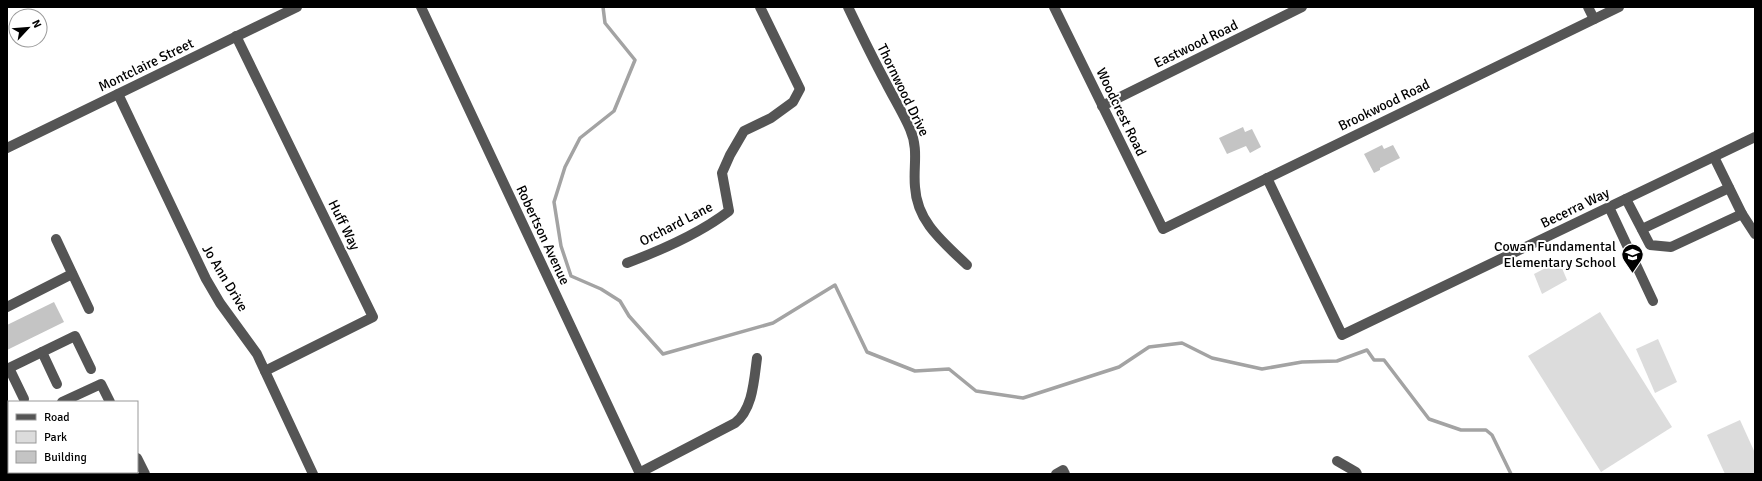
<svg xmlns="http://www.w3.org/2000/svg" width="1762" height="481" font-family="Signika,sans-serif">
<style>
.green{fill:#dcdcdc}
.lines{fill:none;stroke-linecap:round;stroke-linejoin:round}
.stream{stroke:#a3a3a3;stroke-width:3.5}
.building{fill:#c4c4c4}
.minor{stroke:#555;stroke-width:10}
.labels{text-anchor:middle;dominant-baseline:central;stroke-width:4;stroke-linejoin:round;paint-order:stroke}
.street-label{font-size:14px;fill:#000;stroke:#fff}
.poi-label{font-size:14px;fill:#000;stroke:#fff;text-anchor:end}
</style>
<rect width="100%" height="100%" fill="#fff"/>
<g class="green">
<path d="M1559,261L1567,280L1542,294L1534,274Z"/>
<path d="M1600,312L1672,427L1601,472L1528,356Z"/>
<path d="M1658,339L1677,382L1655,393L1636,349Z"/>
<path d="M1740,420L1755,453V474H1725L1707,435Z"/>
</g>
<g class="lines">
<path class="stream" d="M603,7L605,23L635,60L614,111L580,138L565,167L554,202L561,246L571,276L601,289L620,301L629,316L663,354L773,323L835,285L867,352L915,371L949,369L976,391L1023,398L1119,367L1149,347L1182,343L1212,358L1262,369L1302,362L1337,361L1367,350L1374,360H1384L1429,419L1461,430H1486L1492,435L1511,474"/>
</g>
<g class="building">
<path d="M1243,127L1245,132L1252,129L1261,147L1250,153L1246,146L1227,154L1219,138Z"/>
<path d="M1382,145L1384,149L1393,145L1400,158L1380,168V170L1374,173L1364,154Z"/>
<path d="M54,302L64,322L7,350V325Z"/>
</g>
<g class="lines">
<g class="minor">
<path d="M421,7L640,474"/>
<path d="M848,7C860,32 872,57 885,81C893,97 903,113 910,129C919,150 913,166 915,187C917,222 943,242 967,265"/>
<path d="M1054,7L1163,229L1619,7"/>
<path d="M1588,7L1594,19"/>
<path d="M236,36L373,317L265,371"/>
<path d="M118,94L206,279L220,303L257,354L313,474"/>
<path d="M1102,106L1302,7"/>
<path d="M7,148L297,7"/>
<path d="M1267,178L1342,335L1755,137"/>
<path d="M1626,199L1650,245L1671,247L1742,214L1714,157"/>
<path d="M1609,207L1653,301"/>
<path d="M1742,214L1755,234"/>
<path d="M1642,229L1729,188"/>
<path d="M56,239L89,309"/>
<path d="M627,263C662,250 699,234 729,211L722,173L730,155L744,131L771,118L793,102L800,89L760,7"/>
<path d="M7,307L72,274"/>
<path d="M42,352L57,384"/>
<path d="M9,368L24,399"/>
<path d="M7,369L75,336L91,369"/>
<path d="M62,402L101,384L110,402"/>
<path d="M7,427L9,426"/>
<path d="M7,451L9,455"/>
<path d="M137,458L145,474"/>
<path d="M1337,461L1356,472L1357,474"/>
<path d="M17,472L18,474"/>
<path d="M639,473L735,423C753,409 754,380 757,358"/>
<path d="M1056,474L1063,470L1065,474"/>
</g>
</g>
<defs>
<symbol id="school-pin" viewBox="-11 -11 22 30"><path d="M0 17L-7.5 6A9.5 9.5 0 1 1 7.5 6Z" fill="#000" stroke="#fff"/><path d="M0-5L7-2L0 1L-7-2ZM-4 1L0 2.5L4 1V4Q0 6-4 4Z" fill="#fff"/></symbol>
</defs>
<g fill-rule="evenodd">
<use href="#school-pin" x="1620" y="242" width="25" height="34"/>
</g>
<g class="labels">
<g class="street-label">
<text transform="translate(1196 44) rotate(-26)">Eastwood Road</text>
<text transform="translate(146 65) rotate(-26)">Montclaire Street</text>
<text transform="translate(903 90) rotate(64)">Thornwood Drive</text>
<text transform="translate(1384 105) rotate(-26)">Brookwood Road</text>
<text transform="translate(1121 112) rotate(64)">Woodcrest Road</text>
<text transform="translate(1575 208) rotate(-26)">Becerra Way</text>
<text transform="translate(676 224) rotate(-27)">Orchard Lane</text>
<text transform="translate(344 225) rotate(64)">Huff Way</text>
<text transform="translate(543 235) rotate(65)">Robertson Avenue</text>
<text transform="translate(225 278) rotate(59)">Jo Ann Drive</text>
</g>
<g class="poi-label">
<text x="1616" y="246">Cowan Fundamental<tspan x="1616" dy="16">Elementary School</tspan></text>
</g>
</g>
<rect width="1762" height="481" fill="none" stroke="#000000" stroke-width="16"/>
<rect x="8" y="401" width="130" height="72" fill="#ffffff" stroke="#999999"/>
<rect x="16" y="414" width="20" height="6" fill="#555555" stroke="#999999"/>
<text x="44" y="421" font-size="12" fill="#000000">Road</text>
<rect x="16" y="431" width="20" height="12" fill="#dcdcdc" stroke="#999999"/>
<text x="44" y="441" font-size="12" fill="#000000">Park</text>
<rect x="16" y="451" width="20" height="12" fill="#c4c4c4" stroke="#999999"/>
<text x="44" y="461" font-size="12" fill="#000000">Building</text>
<g transform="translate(28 28) rotate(64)"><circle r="19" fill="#ffffff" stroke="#999999"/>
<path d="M0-3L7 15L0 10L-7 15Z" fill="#000000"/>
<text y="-6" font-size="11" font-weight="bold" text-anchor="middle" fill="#000000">N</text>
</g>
</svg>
